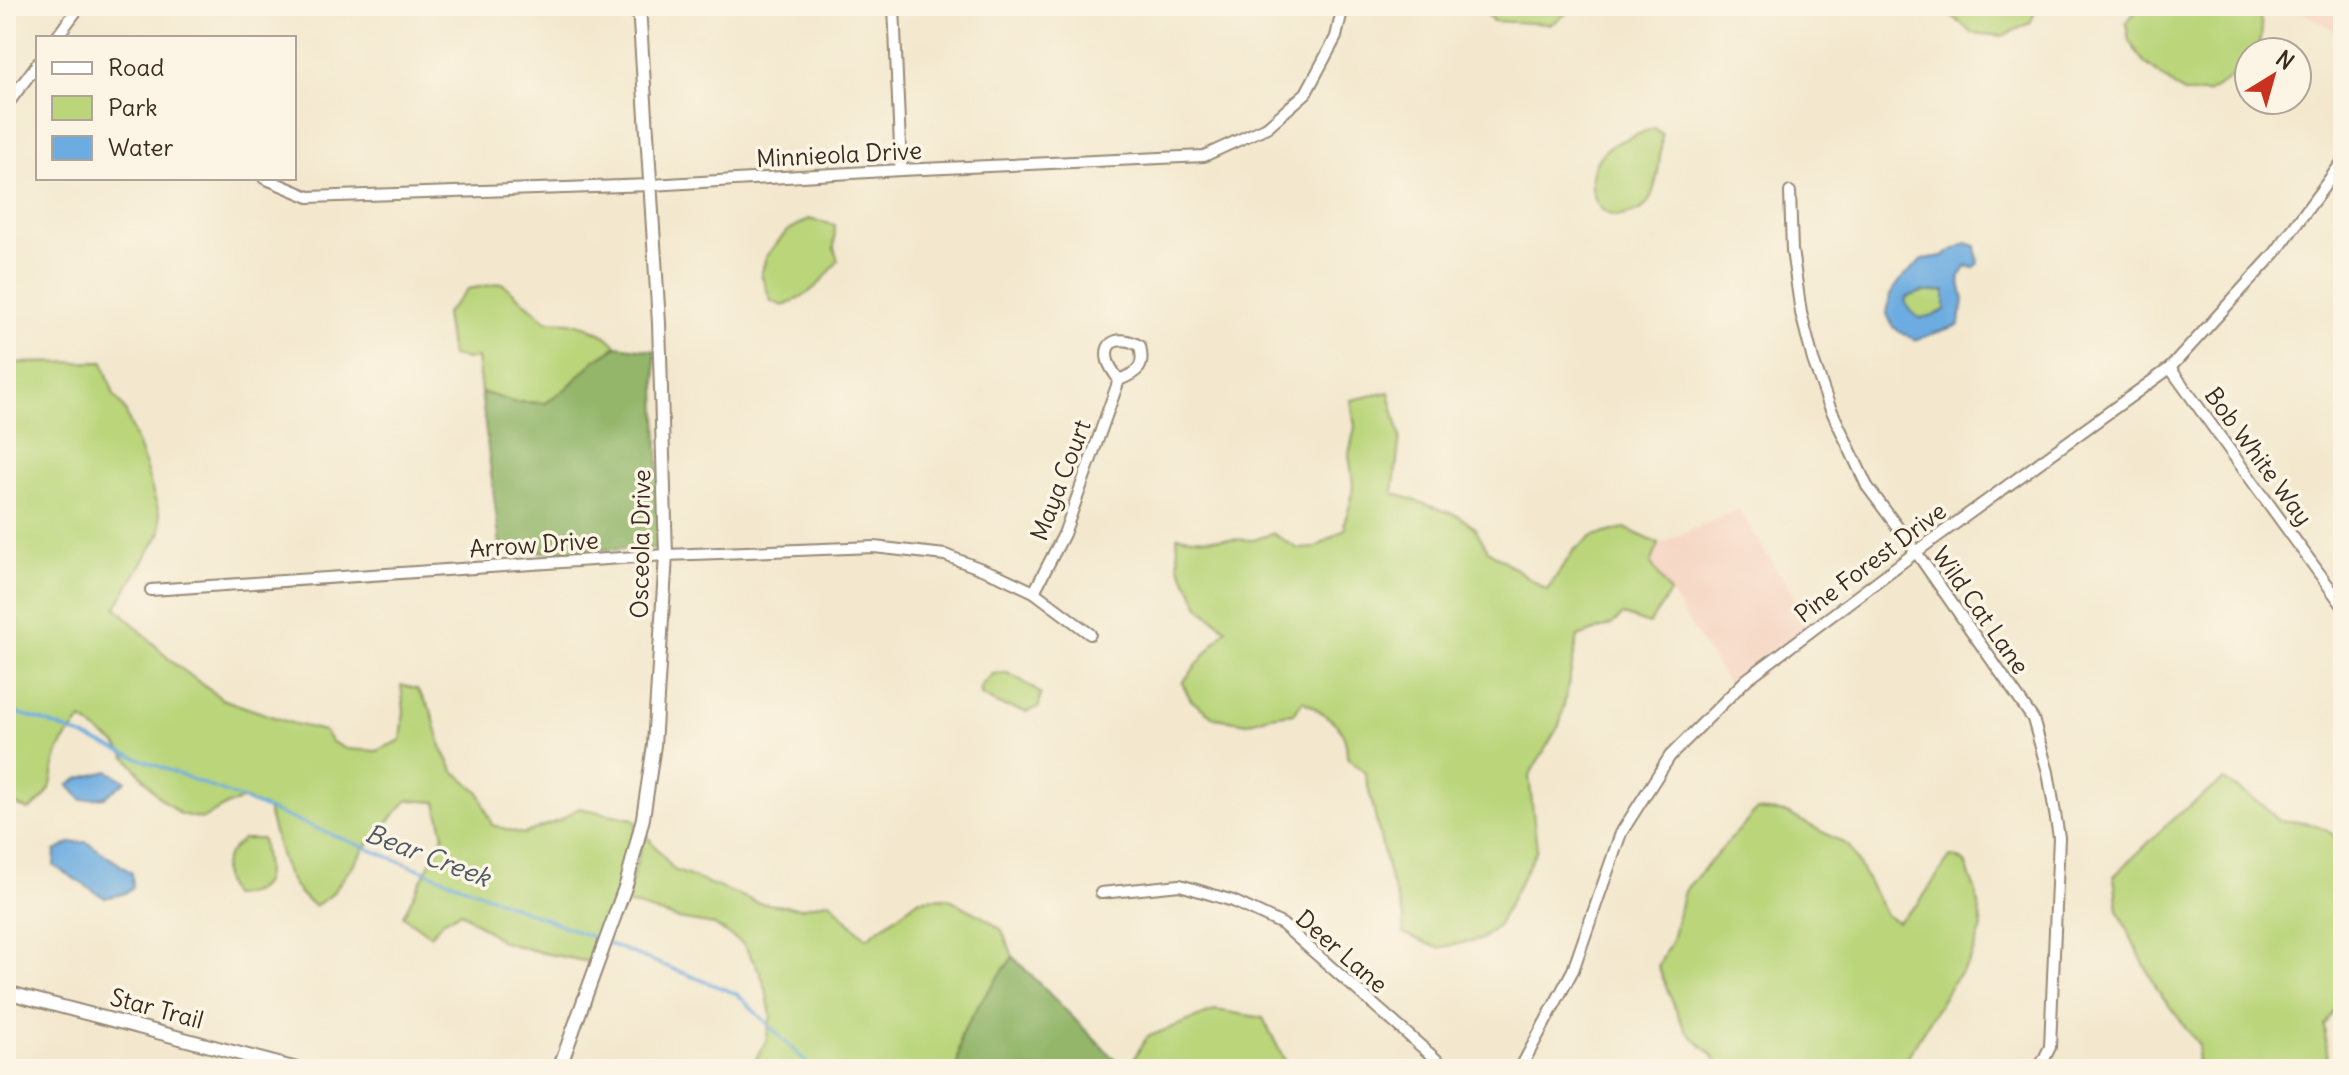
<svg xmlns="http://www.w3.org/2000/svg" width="2349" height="1075" font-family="Delius,sans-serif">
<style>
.built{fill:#f5d3c1}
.green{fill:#bad57a;stroke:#7a804c;stroke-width:2}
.forest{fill:#93b66a;stroke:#677044;stroke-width:2}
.water{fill:#6cace0;stroke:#546b7f;stroke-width:2;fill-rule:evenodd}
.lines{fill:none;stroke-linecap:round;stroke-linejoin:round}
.stream{stroke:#6cace0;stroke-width:3}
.minor-casing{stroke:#978976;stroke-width:14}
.tertiary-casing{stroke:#978976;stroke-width:16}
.minor{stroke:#fff;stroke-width:10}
.tertiary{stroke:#fff;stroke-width:12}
.labels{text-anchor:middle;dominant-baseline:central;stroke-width:7;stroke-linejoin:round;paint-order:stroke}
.street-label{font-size:24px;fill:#3b2a1e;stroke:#fcf5e5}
.water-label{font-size:26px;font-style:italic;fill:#4c5862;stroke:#fcf5e5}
</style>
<rect width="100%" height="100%" fill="#fcf5e5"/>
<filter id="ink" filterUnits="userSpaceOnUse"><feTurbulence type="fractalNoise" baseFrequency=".0125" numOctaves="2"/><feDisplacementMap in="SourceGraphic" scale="16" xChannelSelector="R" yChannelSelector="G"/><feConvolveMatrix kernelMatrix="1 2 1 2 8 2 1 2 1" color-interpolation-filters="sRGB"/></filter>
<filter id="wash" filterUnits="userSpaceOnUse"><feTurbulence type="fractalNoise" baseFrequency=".006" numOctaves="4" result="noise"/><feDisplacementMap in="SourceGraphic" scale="32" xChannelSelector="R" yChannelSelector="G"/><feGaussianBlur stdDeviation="1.8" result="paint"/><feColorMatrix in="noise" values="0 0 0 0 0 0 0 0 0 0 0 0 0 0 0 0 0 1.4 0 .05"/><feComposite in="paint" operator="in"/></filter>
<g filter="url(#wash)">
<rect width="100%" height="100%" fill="#f3e8ce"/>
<g class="built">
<path d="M2293,6H2343V36Z"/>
<path d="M1738,509L1817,632L1734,694L1651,563L1658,545Z"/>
</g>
<g class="green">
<path d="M1480,6H1578L1551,24L1493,21Z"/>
<path d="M1888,6H2038L2030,23L2003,36L1972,33L1951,15L1915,12Z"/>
<path d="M2140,6H2257C2262,22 2265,37 2256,52H2249V61L2247,64L2225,82L2207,93H2183L2144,62L2129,41L2126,23Z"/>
<path d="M1654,128L1662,134C1660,156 1659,181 1649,201C1645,209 1638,212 1629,214C1589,227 1580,168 1608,148C1621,139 1639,134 1654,128Z"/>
<path d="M809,219L835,225L834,248L838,261C819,286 812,293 783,306L771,301L761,274L767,255L787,231Z"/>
<path d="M502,283L547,321L570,322L588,327L606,336L617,346L594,361L568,387L546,403L513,402L481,392L477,358L468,359L451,356L445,314L468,289Z"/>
<path d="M1946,291L1945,310L1935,315L1920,318C1911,313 1904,307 1906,297L1923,292Z"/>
<path d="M103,362L114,395L125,410L142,456L160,516L161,532L116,607L171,661L222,699L291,723L324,731L332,742L346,749L377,751L401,740L404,711L401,685L417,689L431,710L442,749L454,771L479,792L492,825L523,834L560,820L579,808L633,819L637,823C624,871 611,917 590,962L543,953L503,942L461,912L444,920L430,935L403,916L444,835L436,802L408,800L371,840L331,895L315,906C281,885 279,843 267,809L244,799L221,808L203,819L180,814L158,796L116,744L82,720C73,729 65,738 59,750C46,780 63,785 29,810L6,801V363Z"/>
<path d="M1389,392L1400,436L1393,493L1459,516L1475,528L1488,550L1547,590L1574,550L1593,536L1625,528L1659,544L1651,563L1670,593L1649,624L1623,615L1611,625L1578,637L1560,724L1529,776L1537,849L1498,925L1482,939L1438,948L1403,933L1404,918L1389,876L1365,773L1347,757C1348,725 1327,716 1303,701L1294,713L1270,716L1248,723L1215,718L1191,700L1182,683L1226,629L1201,608L1179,566L1177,536L1191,538L1254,540L1273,533L1298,549L1315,548L1346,528L1344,523L1351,502L1353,485L1349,454L1355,427L1351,400Z"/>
<path d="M1007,673L1021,680L1041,694L1039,707L1026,712L997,704L981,695V686L993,674Z"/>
<path d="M2224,780L2264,806L2278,820C2306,822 2320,823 2343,842V999L2324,1025L2329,1069H2195L2199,1045L2158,991L2135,946L2118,910L2114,876L2177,815Z"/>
<path d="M1757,810L1787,813L1849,846L1886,915L1897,922L1918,904L1950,857L1958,858L1965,863L1976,892L1982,928L1969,963L1954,980L1900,1069H1721C1715,1052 1697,1045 1687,1031C1675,1014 1667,986 1658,966L1672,940L1684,891Z"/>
<path d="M645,834L674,870L759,903L801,908L830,901L848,921L867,938L920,899L948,898L985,918L1002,930L1013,957L981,1001L961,1035L957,1069H750L766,1041L771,1016L766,989L760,972L743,944L714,925L678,919L625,902Z"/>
<path d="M243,839H262C266,873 276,893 231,896C218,871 221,857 243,839Z"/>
<path d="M1216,1010L1263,1018L1289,1069H1127L1147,1037Z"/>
</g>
<g class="forest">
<path d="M617,346L655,351L661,548L501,553L481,392L513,402L546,403L568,387L594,361Z"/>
<path d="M1013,957L1124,1069H957L961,1035L981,1001Z"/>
</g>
<g class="water">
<path d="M1966,243L1976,246L1978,263L1974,268L1967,266L1959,278L1964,300L1959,325L1915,340L1893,327L1887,314L1890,295L1903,277L1923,259L1943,256ZM1945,291V310L1935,315L1920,318C1911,313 1904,307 1906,297L1923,292Z"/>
<path d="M108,771L126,781L105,797L82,800L68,785L78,779Z"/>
<path d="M87,842L132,873L133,888L123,894L105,898L54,866L55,851L70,843Z"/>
</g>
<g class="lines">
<g class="stream">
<path d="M6,710L44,721L602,941"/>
<path d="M609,944L737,994L813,1069"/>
</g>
</g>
</g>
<g filter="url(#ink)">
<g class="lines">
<defs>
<g id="minor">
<path d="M894,6L901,170"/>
<path d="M56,38L80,6"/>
<path d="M6,106L38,63"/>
<path d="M264,178L309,197L651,185L901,170L1204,156L1267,127L1306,93L1336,37L1343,6"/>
<path d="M1790,192L1792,250L1801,313L1813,360L1829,405L1867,486L1916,552L2033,719L2048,772L2059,837L2050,1047L2039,1069"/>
<path d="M2170,368L2343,606"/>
<path d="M151,590L666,555L874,547L945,555L1000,576L1034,592L1090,634"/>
<path d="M1034,592L1064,534L1119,380C1115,374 1110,368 1108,361C1102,338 1124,336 1140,346C1145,367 1139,372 1119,380"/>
<path d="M1101,893L1180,885L1233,901L1282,924L1447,1069"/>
<path d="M1520,1069L1573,970L1621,833L1670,756L1747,679L1916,552L2170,368L2275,253L2343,161"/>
</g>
<g id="tertiary">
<path d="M6,992L297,1069"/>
<path d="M559,1069L627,882L643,818L654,745L666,555L659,323L639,6"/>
</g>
</defs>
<use href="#minor" class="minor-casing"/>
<use href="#tertiary" class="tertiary-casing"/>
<use href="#minor" class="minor"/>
<use href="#tertiary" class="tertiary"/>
</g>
</g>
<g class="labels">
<g class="street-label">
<text transform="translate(839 154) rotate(-3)">Minnieola Drive</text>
<text transform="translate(2259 456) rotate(54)">Bob White Way</text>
<text transform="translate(1060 480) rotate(-69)">Maya Court</text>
<text transform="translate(534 544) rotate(-4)">Arrow Drive</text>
<text transform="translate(640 544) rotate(-89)">Osceola Drive</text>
<text transform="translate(1870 562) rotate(-37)">Pine Forest Drive</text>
<text transform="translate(1981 610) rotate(55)">Wild Cat Lane</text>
<text transform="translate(1342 951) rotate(41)">Deer Lane</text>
<text transform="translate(157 1008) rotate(15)">Star Trail</text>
</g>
<g class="water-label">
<text transform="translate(428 855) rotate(21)">Bear Creek</text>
</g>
</g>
<rect width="2349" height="1075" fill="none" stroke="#fcf5e5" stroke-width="32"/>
<rect x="36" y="36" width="260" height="144" fill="#fcf5e5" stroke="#afa495" stroke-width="2"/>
<rect x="52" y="62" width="40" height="12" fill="#ffffff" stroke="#afa495" stroke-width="2"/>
<text x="108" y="76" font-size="24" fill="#3b2a1e">Road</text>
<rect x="52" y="96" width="40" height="24" fill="#bad57a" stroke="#afa495" stroke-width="2"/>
<text x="108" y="116" font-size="24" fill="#3b2a1e">Park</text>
<rect x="52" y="136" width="40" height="24" fill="#6cace0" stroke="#afa495" stroke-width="2"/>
<text x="108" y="156" font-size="24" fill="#3b2a1e">Water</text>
<g transform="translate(2273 76) rotate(37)"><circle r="38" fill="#fcf5e5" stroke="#afa495" stroke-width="2"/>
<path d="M0-6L14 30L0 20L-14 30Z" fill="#c8321e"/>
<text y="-12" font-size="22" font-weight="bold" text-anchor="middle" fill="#3b2a1e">N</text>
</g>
</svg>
